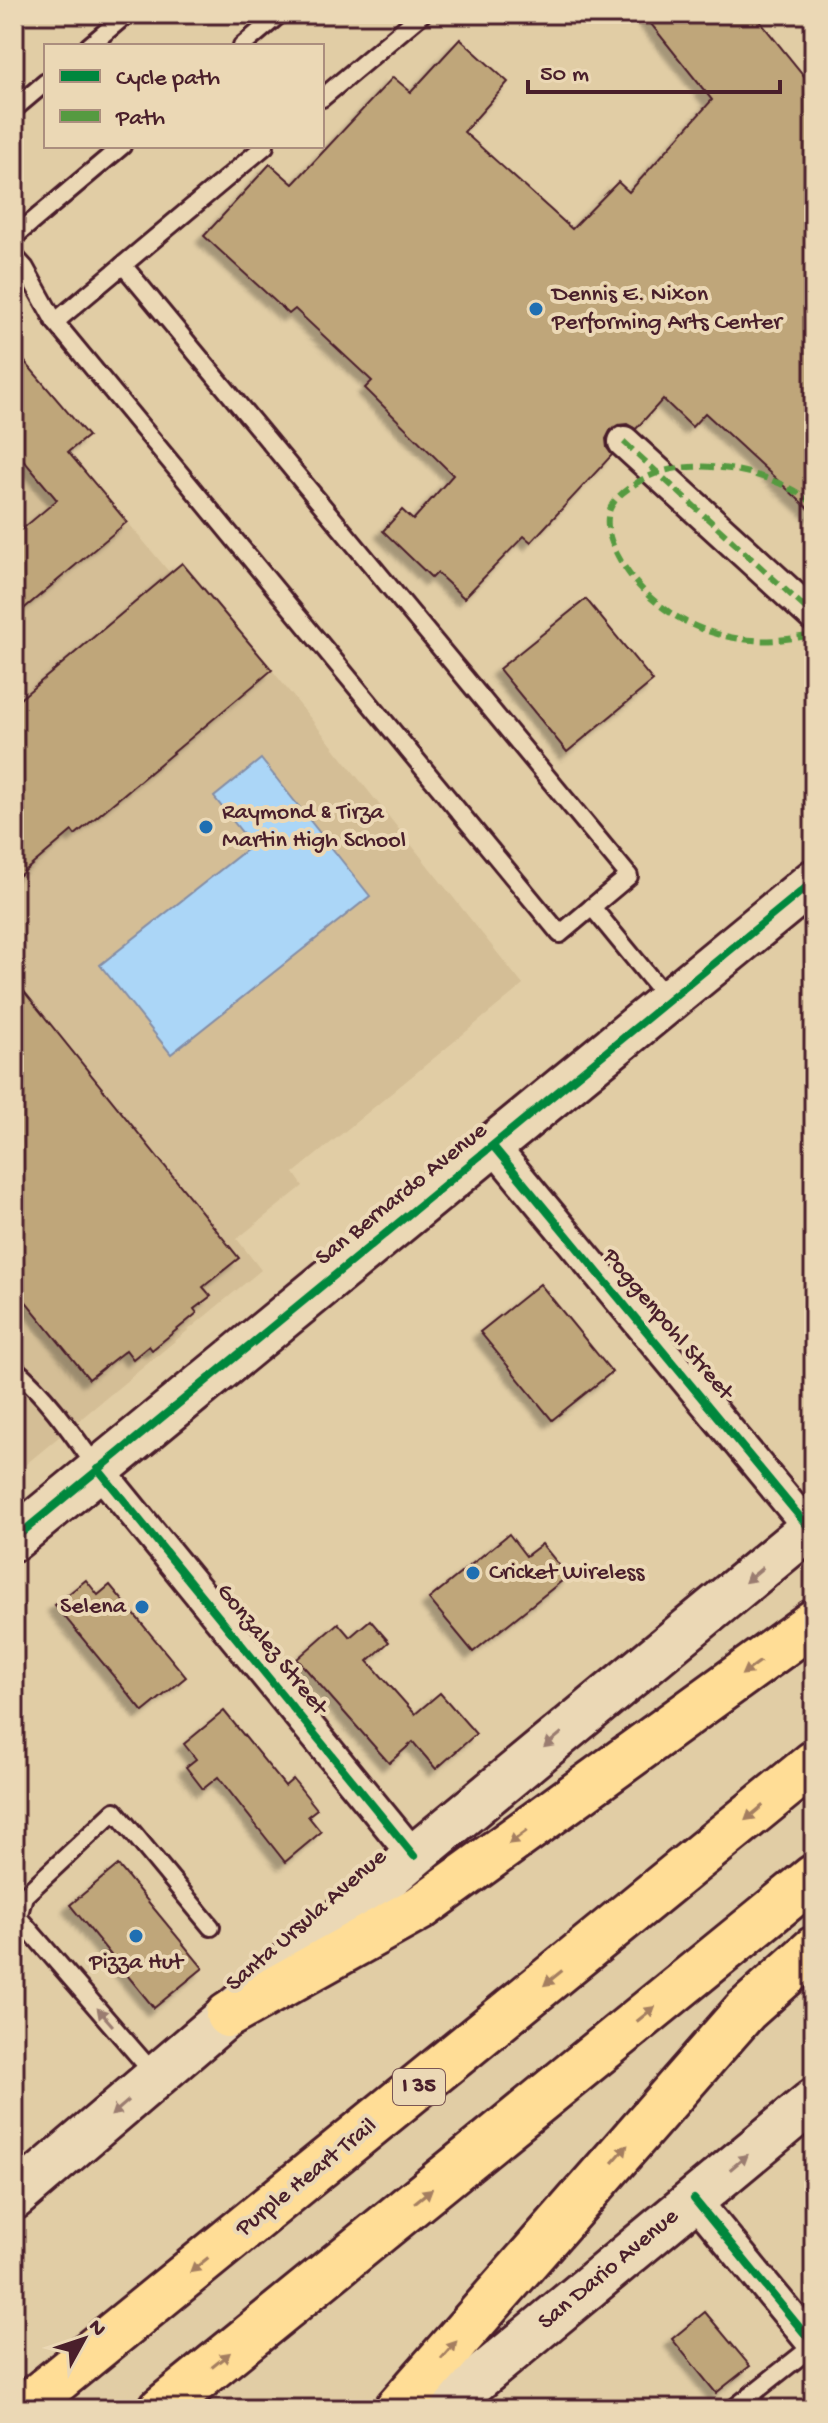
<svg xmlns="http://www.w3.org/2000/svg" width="828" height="2423" font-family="'Gochi Hand',sans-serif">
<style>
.built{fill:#d4be96}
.water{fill:#abd6f7;stroke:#848da5;stroke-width:2}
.building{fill:#bfa67a;stroke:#4a1f2b;stroke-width:2;filter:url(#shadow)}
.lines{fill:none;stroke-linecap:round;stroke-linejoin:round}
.lane-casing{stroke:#4a1f2b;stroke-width:22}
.street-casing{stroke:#4a1f2b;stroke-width:36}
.secondary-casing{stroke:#4a1f2b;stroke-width:48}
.highway-casing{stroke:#4a1f2b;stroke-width:50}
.lane{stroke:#ebd8b5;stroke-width:16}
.street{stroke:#ebd8b5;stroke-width:30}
.secondary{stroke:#ebd8b5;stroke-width:42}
.highway{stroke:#ffdd96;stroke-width:44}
.quiet{stroke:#559a41;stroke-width:6;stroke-dasharray:12 6;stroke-linecap:butt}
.cycleway-casing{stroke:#ebd8b5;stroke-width:13}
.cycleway{stroke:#00873e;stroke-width:8}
.oneway{fill:#9a7c70}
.oneway2{fill:#a47e60}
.poi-dot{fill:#1f6fb2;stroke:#ebd8b5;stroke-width:3}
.labels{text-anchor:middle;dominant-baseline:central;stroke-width:8;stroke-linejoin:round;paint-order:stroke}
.shield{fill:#ebd8b5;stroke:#7a5654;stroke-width:2}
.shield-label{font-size:22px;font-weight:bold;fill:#4a1f2b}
.poi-label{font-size:24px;fill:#4a1f2b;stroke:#ebd8b5;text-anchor:start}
.street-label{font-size:24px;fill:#4a1f2b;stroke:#ebd8b5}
</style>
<defs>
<filter id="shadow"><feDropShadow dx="-7" dy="7" stdDeviation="2" flood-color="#0004"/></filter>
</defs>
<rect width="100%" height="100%" fill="#e1cda5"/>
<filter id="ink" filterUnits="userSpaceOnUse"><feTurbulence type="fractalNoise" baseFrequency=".0125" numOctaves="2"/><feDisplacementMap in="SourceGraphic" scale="16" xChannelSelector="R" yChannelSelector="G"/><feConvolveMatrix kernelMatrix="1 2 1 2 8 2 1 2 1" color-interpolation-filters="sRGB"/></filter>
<g filter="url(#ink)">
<path class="built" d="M14,349L88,436L69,452L170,573L182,563L272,670L523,985L294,1173L303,1186L237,1239L261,1270L14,1474Z"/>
<path class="water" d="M261,759L370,896L171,1054L100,965L252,845L214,797Z"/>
<g class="building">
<path d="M643,14H754L814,88V514L705,413L692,427L663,399L636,429L627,424L618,425L611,429L606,439L607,448L612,455L531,542L524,536L464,598L437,573L432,578L383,531L402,510L413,520L453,475L365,388L372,381L295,309L289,314L204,236L270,164L293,184L393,77L411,92L460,39L508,82L464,132L572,229L618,182L629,192L712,100Z"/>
<path d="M14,349L88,436L68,452L127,522L14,617V536L57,500L14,449Z"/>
<path d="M182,563L272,670L75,835L72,831L14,880V704Z"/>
<path d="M586,599L653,681L567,752L499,669Z"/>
<path d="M14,979L239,1258L203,1287L211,1296L194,1309L197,1313L152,1350L149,1346L133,1359L126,1350L89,1379L14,1287Z"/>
<path d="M540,1284L612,1372L552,1420L480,1332Z"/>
<path d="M509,1534L526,1556L542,1544L568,1576L473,1652L429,1599Z"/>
<path d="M86,1580L98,1595L110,1585L186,1677L143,1712L55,1605Z"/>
<path d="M370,1620L389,1642L368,1661L415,1714L440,1693L476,1734L436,1769L413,1742L389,1763L297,1659L338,1623L350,1637Z"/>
<path d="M224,1711L285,1786L293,1779L317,1809L308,1816L321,1832L285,1862L218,1777L203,1789L186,1767L196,1759L184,1744Z"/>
<path d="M118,1865L203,1968L154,2008L70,1905Z"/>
<path d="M705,2312L750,2366L716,2393L672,2339Z"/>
</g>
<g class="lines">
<defs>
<g id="lane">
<path d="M89,46L127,14"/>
<path d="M242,46L280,14"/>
<path d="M322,98L422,14"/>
<path d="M14,109L46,82"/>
<path d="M265,146L55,322L560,934L592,907L669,1001"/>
<path d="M14,237L122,146"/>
<path d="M14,256L25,268L55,322"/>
<path d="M123,265L629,876L592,907"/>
<path d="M14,1368C47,1396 72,1433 97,1468"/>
<path d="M18,1917L155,2075"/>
<path d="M14,1920L18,1917L24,1896L115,1811L211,1927"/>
<path d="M733,2409L814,2345"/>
</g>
<g id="street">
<path d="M624,442L814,616"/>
<path d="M493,1146L810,1529"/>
<path d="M98,1469L414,1856"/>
<path d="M694,2199L814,2345"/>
</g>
<g id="secondary">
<path d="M14,1539L814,881"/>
<path d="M14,2198L414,1856L814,1525"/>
<path d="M442,2409L814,2100"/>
</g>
<g id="highway">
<path d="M228,2015L420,1908L814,1622"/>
<path d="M22,2409L814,1763"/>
<path d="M161,2409L814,1877"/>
<path d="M397,2409L745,2011L814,1949"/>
</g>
</defs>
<use href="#lane" class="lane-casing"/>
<use href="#street" class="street-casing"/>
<use href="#secondary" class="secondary-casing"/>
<use href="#highway" class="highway-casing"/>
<use href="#lane" class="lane"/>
<use href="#street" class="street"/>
<use href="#secondary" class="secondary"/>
<use href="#highway" class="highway"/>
<g class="quiet">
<path d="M624,442L814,616"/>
<path d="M814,504C771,469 683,451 635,484C626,490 614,498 610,509C604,524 611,543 618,556C644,605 697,637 753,640C773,642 794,638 814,635"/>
</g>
<defs>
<g id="cycleway">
<path d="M493,1146L810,1529"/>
<path d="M98,1469L414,1856"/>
<path d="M14,1539L814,881"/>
<path d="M694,2199L814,2345"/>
</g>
</defs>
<use href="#cycleway" class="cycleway-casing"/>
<use href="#cycleway" class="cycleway"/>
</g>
<defs><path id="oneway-solid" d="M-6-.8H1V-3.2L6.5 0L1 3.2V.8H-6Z" transform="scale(2)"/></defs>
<g class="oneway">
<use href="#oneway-solid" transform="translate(754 1575) rotate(140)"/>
<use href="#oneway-solid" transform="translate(553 1740) rotate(140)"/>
<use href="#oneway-solid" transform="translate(105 2017) rotate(-131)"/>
<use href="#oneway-solid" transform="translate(120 2108) rotate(139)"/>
<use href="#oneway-solid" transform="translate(739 2162) rotate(-40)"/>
</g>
<g class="oneway2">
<use href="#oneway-solid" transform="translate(751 1668) rotate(144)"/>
<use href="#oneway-solid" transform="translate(754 1813) rotate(140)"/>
<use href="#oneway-solid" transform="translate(518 1837) rotate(144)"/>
<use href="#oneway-solid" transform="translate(553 1978) rotate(141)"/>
<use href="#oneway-solid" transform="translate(646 2014) rotate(-39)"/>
<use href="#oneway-solid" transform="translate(620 2154) rotate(-49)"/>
<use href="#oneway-solid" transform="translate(423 2196) rotate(-39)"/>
<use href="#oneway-solid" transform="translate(199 2265) rotate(141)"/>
<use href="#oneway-solid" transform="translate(449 2350) rotate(-49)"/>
<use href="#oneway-solid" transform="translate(221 2360) rotate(-39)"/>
</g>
</g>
<g class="poi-dot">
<circle cx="536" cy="309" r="8"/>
<circle cx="206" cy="827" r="8"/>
<circle cx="473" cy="1573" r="8"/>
<circle cx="142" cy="1607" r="8"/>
<circle cx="136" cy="1936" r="8"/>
</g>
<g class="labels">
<rect class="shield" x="393" y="2069" width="52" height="36" rx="6"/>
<g class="shield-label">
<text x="419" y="2087">I 35</text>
</g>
<g class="poi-label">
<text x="552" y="295">Dennis E. Nixon<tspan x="552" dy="28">Performing Arts Center</tspan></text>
<text x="222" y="813">Raymond &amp; Tirza<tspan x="222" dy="28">Martin High School</tspan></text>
<text x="489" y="1573">Cricket Wireless</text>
<text x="126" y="1607" text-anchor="end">Selena</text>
<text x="136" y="1963" text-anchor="middle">Pizza Hut</text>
</g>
<g class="street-label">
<text transform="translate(402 1195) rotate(-39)">San Bernardo Avenue</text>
<text transform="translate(667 1325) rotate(50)">Poggenpohl Street</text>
<text transform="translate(271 1650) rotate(51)">Gonzalez Street</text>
<text transform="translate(307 1921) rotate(-41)">Santa Ursula Avenue</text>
<text transform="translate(307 2178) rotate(-39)">Purple Heart Trail</text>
<text transform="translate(609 2270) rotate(-40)">San Dario Avenue</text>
</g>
</g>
<rect width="828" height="2423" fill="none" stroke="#ebd8b5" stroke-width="48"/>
<rect x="24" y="24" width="780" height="2375" fill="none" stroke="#4a1f2b" stroke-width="3" filter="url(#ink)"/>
<rect x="44" y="44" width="280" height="104" fill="#ebd8b5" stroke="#ab8e7e" stroke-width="2"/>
<rect x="60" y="70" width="40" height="12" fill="#00873e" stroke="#ab8e7e" stroke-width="2"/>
<text x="116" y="84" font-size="24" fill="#4a1f2b">Cycle path</text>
<rect x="60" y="110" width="40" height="12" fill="#559a41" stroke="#ab8e7e" stroke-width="2"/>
<text x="116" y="124" font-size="24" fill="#4a1f2b">Path</text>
<g transform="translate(84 2339) rotate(50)" stroke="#ebd8b5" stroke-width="6" paint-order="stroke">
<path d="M0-6L14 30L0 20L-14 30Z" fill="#4a1f2b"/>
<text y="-12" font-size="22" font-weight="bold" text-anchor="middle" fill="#4a1f2b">N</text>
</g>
<path d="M528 80v12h252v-12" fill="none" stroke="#4a1f2b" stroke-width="4"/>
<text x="540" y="80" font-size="24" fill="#4a1f2b" stroke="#ebd8b5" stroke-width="6" paint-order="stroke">50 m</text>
</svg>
